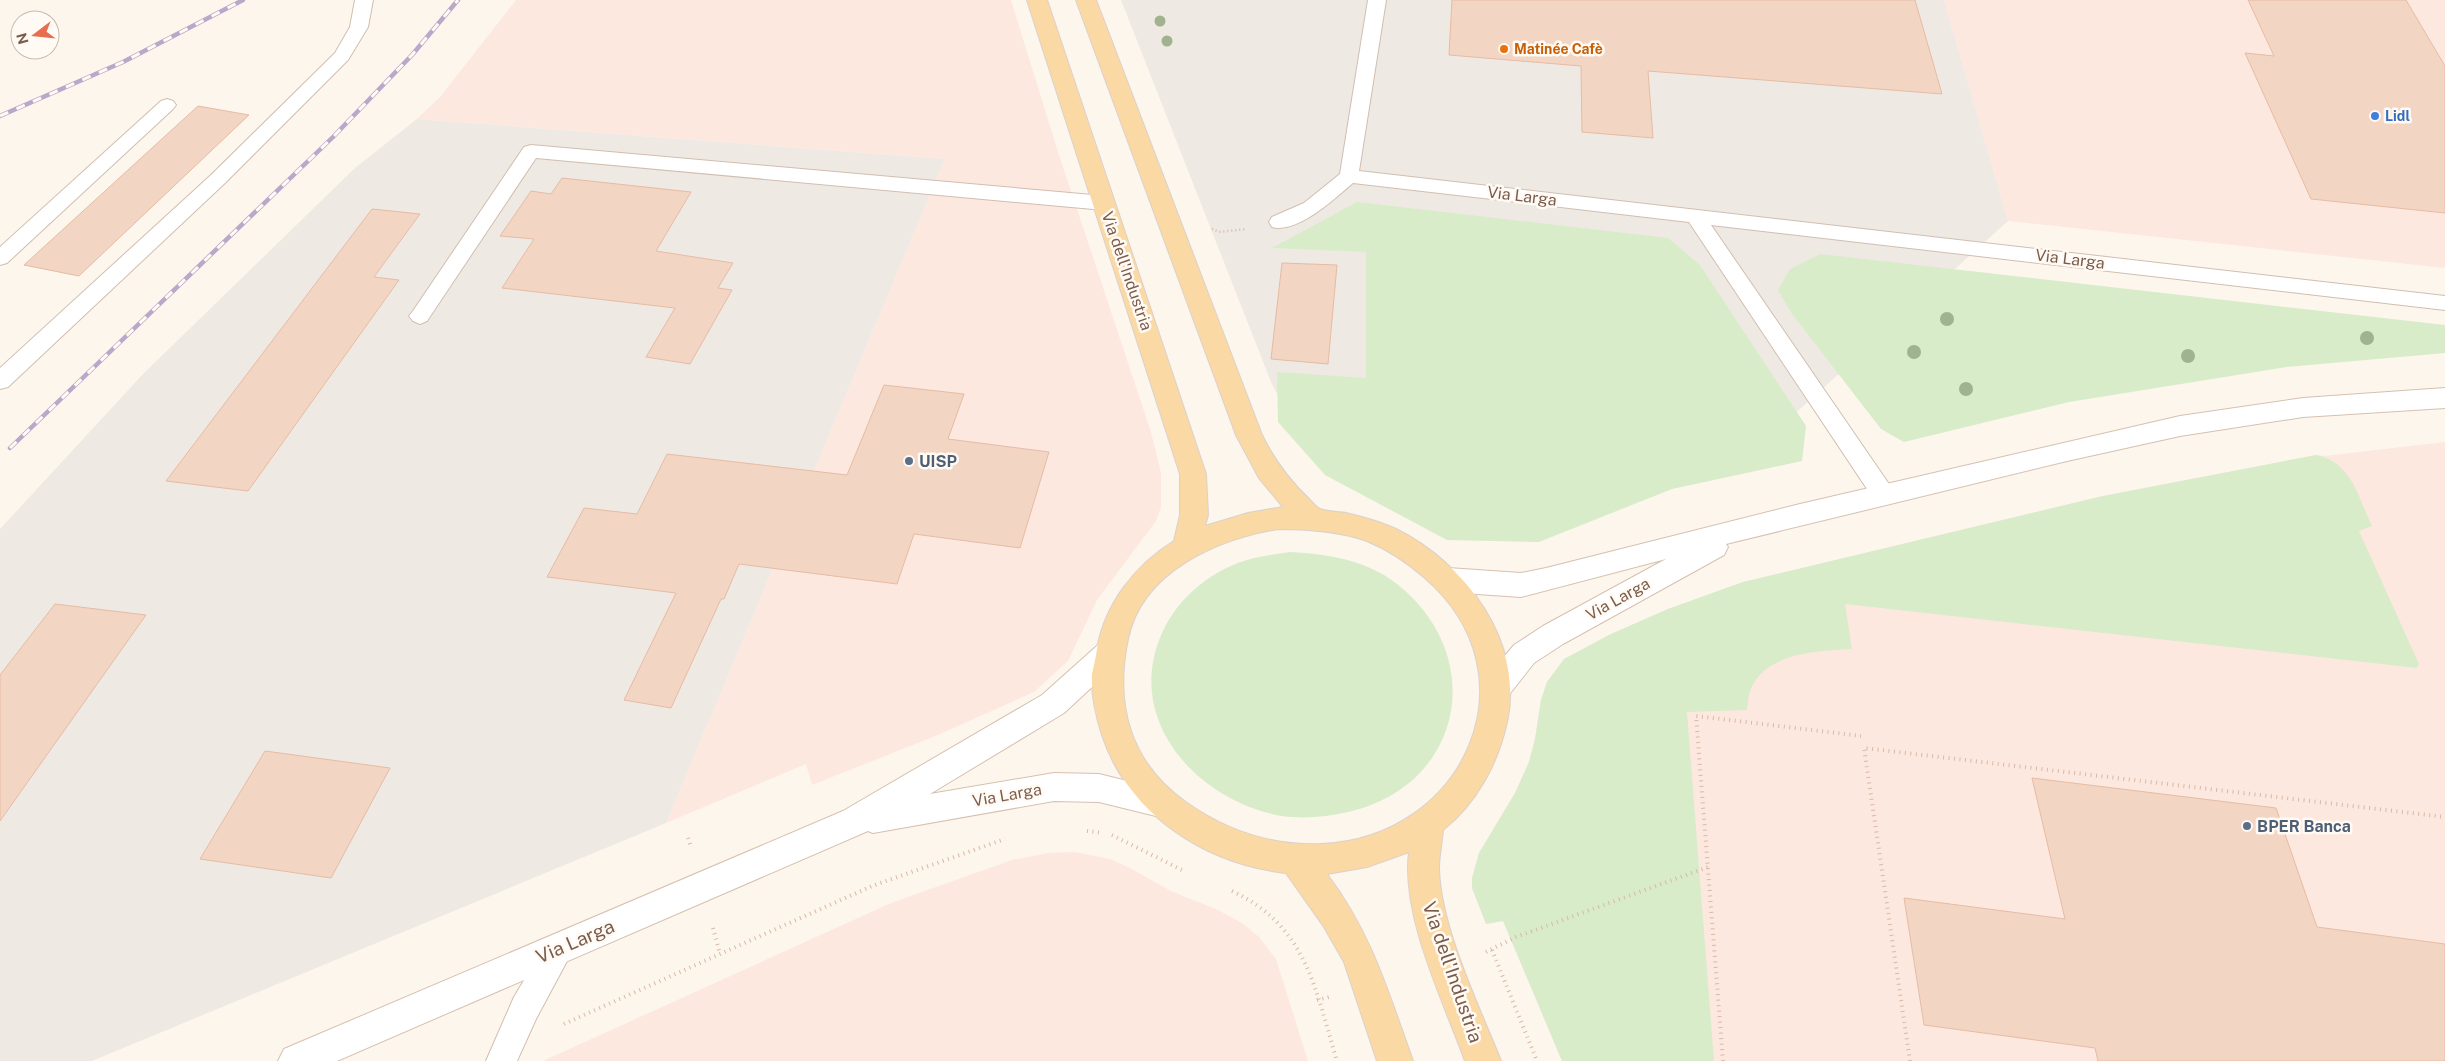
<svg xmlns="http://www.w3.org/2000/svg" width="2445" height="1061" font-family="'Public Sans',sans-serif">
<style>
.commercial{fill:#fde8e0}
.industrial{fill:#efe9e4}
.green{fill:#d8ecc9}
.building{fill:#f3d5c3;stroke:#e6bba3}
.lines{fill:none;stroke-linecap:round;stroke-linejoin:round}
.lane-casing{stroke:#d1beb0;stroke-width:2}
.secondary-casing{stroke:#d6c0b0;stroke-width:2}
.primary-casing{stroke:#dad1cd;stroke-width:2}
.path-far1{stroke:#d9b8a5;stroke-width:2.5;stroke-dasharray:1 3;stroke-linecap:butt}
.path{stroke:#d9b8a5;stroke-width:4;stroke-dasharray:1 4.5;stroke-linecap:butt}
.lane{fill:#fff;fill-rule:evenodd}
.secondary{fill:#fff;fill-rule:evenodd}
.primary{fill:#fbd9a5;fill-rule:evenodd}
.rail-casing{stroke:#b9a8c9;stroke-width:4.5}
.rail{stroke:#fffaf3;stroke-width:3;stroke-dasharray:9;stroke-linecap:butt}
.tree{fill:#a0b28e}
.food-dot{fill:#e8710a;stroke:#fffaf3;stroke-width:2}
.shop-dot{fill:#3f7fe0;stroke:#fffaf3;stroke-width:2}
.service-dot{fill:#5c6f8a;stroke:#fffaf3;stroke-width:2}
.labels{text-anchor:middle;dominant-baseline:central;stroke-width:5;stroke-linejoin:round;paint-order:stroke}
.far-food-label{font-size:14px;font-weight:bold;fill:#c56008;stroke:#fffaf3;text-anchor:start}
.far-shop-label{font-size:14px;font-weight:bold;fill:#366cbe;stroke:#fffaf3;text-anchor:start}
.street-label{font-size:16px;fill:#7a5c4d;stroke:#fffaf3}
.service-label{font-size:16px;font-weight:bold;fill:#4e5e75;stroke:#fffaf3;text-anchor:start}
.near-street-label{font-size:19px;fill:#7a5c4d;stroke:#fffaf3}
</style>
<rect width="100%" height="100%" fill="#fdf6ec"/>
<g class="commercial">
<path d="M516,0H1011L1059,155L1151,432L1161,473V507L1156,521L1097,600L1068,661L1034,692L938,735L812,785L806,764L666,823L945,159L417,119L440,97Z"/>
<path d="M1944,0H2445V268L2008,221Z"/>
<path d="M2445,442V1061H1562L1503,921L1486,924L1472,888V878L1479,853L1515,793L1529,762L1535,739L1541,700L1547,682L1564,659L1611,634L1668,609L1743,582L2103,496L2316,455L2324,456Z"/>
<path d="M1075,852L1110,859L1130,868L1171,891L1218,910L1242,923L1259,937L1276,959L1308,1061H543L891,903L1012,860L1048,853Z"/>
</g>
<g class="industrial">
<path d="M1121,0H1944L2008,221L1735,468L1301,439L1271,382Z"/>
<path d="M417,119L945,159L666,823L92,1061H0V529L143,374L355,168Z"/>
</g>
<g class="green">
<path d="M1357,202L1668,238L1700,265L1806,426L1802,461L1672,489L1539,542L1447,540L1325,475L1278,422L1277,372L1366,378V252L1272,248Z"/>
<path d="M1820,254L2445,325V353L2287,367L2069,402L1904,442L1881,429L1792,314L1778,290L1790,269Z"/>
<path d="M2316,455C2352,462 2358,497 2372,526L2359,531L2419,664L2417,668L1845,604L1852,649C1818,651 1765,652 1750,691C1748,696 1748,704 1747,710L1687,712L1714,1061H1562L1503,921L1486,924L1472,888V878L1479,853L1515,793L1529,762L1535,739L1541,700L1547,682L1564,659L1611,634L1668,609L1743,582L2103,496Z"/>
<path d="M1290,552C1330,554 1372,561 1403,589C1488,663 1460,787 1348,812C1327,817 1303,819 1282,816C1196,801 1122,718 1163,631C1177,601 1203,578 1233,565C1251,557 1271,555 1290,552Z"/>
</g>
<g class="building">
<path d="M1452,0H1915L1942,94L1648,71L1653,138L1582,132L1581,66L1449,55Z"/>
<path d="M2248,0H2406L2445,66V213L2311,199L2245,53L2274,56Z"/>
<path d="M198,106L249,115L79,276L24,265Z"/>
<path d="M562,178L691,192L656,251L733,263L718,288L732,290L690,364L646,357L675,308L502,288L534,239L500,236L531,191L551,194Z"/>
<path d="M372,209L420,214L374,277L399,280L248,491L166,481Z"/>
<path d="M1282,263L1337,265L1328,364L1271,359Z"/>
<path d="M884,385L964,394L948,439L1049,452L1020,548L914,534L897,584L739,564L724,599H721L671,708L624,700L676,593L547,577L584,508L637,514L667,454L847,475Z"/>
<path d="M55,604L146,615L0,821V675Z"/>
<path d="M265,751L390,768L331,878L200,859Z"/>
<path d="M2032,778L2276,808L2317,927L2445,944V1061H2098L2095,1048L1924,1025L1904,898L2065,919Z"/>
</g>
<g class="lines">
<defs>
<g id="lane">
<path d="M355,0H373L368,27L348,60L225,183L8,387L0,389V368L211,175L335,53L350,27Z"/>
<path d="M1368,0H1386L1359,171L2445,296V310L1711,225L1891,487L1895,494L1891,501L1883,503L1875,501L1689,222L1353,183C1335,198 1298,234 1272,227L1269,222L1272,217L1304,203L1340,174Z"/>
<path d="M167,99L173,101L176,105L173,109L7,263L0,265V247L161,101Z"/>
<path d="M531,145L1104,196L1111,198L1114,203L1111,208L1104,210L536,158L427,321L420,324L413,321L409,316L413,311L524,147Z"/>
<path d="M559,934L569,938L574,948L536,1019L517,1061H486L514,997L549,938Z"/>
</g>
<g id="secondary">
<path d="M2445,388V408L2303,417L2180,436L2067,461L1726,544L1728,547L1724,555L1563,644L1534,663L1508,696L1497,700L1486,696L1482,687L1486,678L1514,645L1543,626L1666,559L1521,597L1448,592L1438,588L1434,580L1438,572L1448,568L1521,573L1546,568L1800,504L2180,416L2303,398Z"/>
<path d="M1109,640L1119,644L1124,653L1119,662L1064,713L930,794L1054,773L1099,774L1171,792L1176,802L1171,812L1160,817L1099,802L1054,801L873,833L868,831L337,1061H278L284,1049L843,811L1042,695L1099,644Z"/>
</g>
<path id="primary" d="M1027,0H1047L1206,474L1208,515L1205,526L1248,513L1283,507L1259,478L1236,435L1076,0H1096L1262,435C1274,460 1289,480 1309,499C1312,502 1316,507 1320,509C1327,512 1338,512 1346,513C1363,517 1381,522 1396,529C1465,563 1525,642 1507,722C1498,763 1477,803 1443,830C1442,842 1439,856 1439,868C1440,926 1479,1006 1501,1061H1465C1443,1000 1401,916 1409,852L1367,867L1327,874C1372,934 1388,992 1413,1061H1377L1344,962L1324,927L1286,873C1205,864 1128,814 1102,735C1096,716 1091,695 1092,675C1093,667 1096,658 1097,649C1105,604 1135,565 1174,541L1180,515V474ZM1278,529C1308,529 1339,531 1367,541C1389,550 1408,563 1425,578C1538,676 1464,838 1322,844C1273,846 1227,831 1187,803C1130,763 1114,705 1128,639C1142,571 1218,539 1278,529Z"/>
</defs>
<use href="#lane" class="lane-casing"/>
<use href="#secondary" class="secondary-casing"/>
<use href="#primary" class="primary-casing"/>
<path class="path-far1" d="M1212,229L1219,232L1247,229"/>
<g class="path">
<path d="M1087,831L1103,833"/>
<path d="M1112,835L1184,871"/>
<path d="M688,838L691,847"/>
<path d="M1232,891C1307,926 1315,989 1337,1061"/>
<path d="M713,928L720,954"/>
<path d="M1492,950L1537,1061"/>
<path d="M1486,952L1516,937L1708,867"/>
<path d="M1317,1000L1329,997"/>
<path d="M564,1024L872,886L1005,839"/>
<path d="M1723,1061L1696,716L1861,736"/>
<path d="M1910,1061L1864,748L2445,817"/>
</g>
<use href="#lane" class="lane"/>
<use href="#secondary" class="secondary"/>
<use href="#primary" class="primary"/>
<defs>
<g id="rail">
<path d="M0,116L123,62L243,0"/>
<path d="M10,448L333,137L412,55L458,0"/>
</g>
</defs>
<use href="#rail" class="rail-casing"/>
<use href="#rail" class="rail"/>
</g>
<g class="tree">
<circle cx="1160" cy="21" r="5.5"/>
<circle cx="1167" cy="41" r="5.5"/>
<circle cx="1947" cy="319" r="7"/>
<circle cx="2367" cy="338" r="7"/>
<circle cx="1914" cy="352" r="7"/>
<circle cx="2188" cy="356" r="7"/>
<circle cx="1966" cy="389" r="7"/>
</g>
<circle class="food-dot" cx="1504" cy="49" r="5"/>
<circle class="shop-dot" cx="2375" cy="116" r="5"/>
<g class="service-dot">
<circle cx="909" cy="461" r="5"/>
<circle cx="2247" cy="826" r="5"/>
</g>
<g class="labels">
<g class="far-food-label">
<text x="1514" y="49">Matinée Cafè</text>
</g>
<g class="far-shop-label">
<text x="2385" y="116">Lidl</text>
</g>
<g class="street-label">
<text transform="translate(1522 196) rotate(7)">Via Larga</text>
<text transform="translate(2070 259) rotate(7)">Via Larga</text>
<text transform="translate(1127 271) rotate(71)">Via dell'Industria</text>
<text transform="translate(1618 599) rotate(-29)">Via Larga</text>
<text transform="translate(1007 795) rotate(-10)">Via Larga</text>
</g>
<g class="service-label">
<text x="919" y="461">UISP</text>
<text x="2257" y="826">BPER Banca</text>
</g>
<g class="near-street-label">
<text transform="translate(575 941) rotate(-23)">Via Larga</text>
<text transform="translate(1453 972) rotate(71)">Via dell'Industria</text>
</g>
</g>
<g transform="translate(35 35) rotate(254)"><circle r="24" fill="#fffaf3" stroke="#cabbb1"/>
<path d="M0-4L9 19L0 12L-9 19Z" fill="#e76f51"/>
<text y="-8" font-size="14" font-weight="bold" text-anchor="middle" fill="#7a5c4d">N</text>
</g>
</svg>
